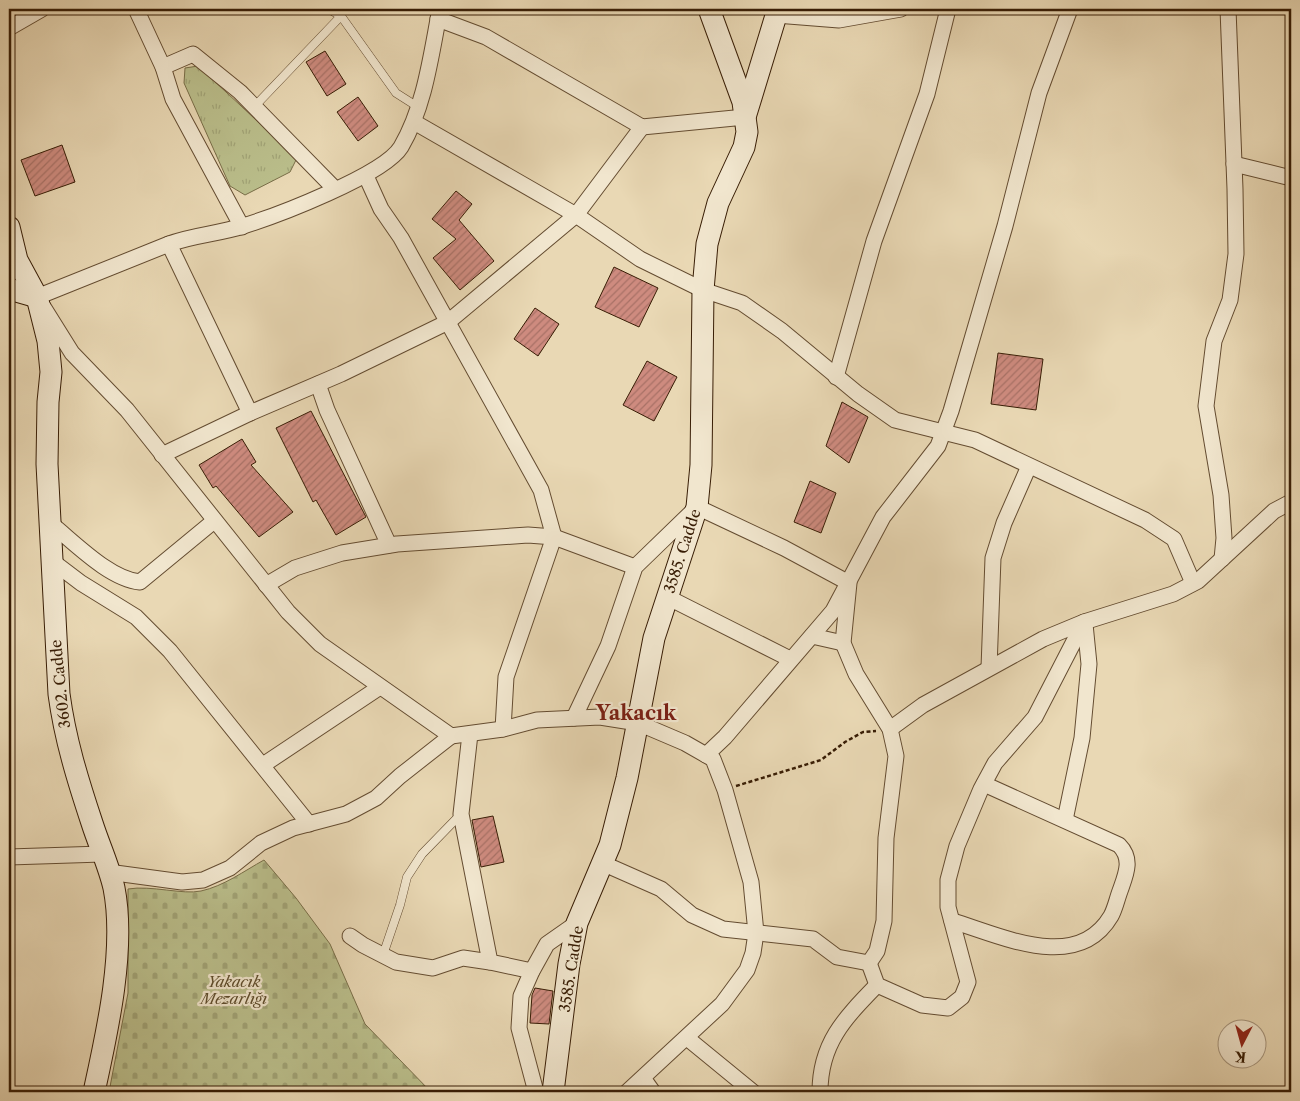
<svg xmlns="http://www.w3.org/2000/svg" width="1300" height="1101" font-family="'Libre Caslon Text',serif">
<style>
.cemetery{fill:url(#cemetery-stones);stroke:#796e48}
.park{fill:url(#park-tufts);stroke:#796e48}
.building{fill:url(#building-hatch);stroke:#381d05}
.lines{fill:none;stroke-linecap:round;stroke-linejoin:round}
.lane-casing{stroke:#644c31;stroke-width:9}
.street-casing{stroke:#644c31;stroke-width:17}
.secondary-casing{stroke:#381d05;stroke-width:23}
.path{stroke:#381d05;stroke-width:2.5;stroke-dasharray:4 2.5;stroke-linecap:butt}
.lane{stroke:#f1e6ce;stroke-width:8}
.street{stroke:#f1e6ce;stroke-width:15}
.secondary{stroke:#f1e6ce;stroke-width:21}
.labels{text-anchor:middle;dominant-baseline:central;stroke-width:4.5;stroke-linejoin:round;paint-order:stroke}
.street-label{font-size:15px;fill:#381d05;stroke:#f1e6ce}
.park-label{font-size:15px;font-style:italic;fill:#5f4d2d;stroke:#f1e6ce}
.district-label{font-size:20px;font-weight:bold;fill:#7a1f14;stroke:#f1e6ce}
</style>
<defs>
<pattern id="cemetery-stones" width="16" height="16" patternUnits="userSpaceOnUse" patternTransform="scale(1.25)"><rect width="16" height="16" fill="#babe8b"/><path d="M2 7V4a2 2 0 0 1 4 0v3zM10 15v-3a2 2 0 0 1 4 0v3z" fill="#a1a376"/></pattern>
<pattern id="park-tufts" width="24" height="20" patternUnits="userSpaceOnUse" patternTransform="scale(1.25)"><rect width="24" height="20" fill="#babe8b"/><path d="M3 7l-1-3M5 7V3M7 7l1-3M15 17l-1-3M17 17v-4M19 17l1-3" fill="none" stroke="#a1a376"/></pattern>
<pattern id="building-hatch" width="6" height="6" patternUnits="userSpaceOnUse" patternTransform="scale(1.25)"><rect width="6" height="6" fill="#ce8b7f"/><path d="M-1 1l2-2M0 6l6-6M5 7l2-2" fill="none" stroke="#a87166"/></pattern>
</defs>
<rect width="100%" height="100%" fill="#e9d8b4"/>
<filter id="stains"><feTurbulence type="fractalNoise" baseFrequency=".004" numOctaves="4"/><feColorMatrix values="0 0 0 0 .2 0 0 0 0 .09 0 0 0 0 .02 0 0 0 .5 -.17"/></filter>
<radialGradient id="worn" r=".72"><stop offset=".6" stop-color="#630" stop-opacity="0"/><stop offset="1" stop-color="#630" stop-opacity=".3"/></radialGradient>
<path class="cemetery" d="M264,860L296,898L330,944L365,1024L431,1092H109L128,993V889C151,885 183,895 201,891C224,886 244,871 264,860Z"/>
<path class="park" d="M198,66L297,158L290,172L245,195L230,186L184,83L185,68Z"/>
<g class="building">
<path d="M325,51L346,84L327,96L306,62Z"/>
<path d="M358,97L378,126L358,141L337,112Z"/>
<path d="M62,145L75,182L35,196L21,160Z"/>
<path d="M456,191L472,204L459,220L494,261L460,290L433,258L456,239L432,219Z"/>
<path d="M614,267L658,288L639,327L595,307Z"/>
<path d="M535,308L559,324L538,356L514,339Z"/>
<path d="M998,353L1043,359L1036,410L991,404Z"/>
<path d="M647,361L677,377L654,421L623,405Z"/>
<path d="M842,402L868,417L849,463L826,446Z"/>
<path d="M311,411L366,517L336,535L316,500L313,502L276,428Z"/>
<path d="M242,439L256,462L251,465L293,512L259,537L216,486L213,488L199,465Z"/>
<path d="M810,481L836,493L821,533L794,522Z"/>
<path d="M493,816L504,862L481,867L472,820Z"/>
<path d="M535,988L553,991L549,1024L530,1023L532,995Z"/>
</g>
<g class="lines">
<defs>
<g id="lane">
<path d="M329,9L341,16L396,93L418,107"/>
<path d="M255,106L341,16"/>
<path d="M383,955L400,905L407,877L422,854L461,814"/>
</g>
<g id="street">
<path d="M136,9L163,67L193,54L240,92L335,189"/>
<path d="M440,9C431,55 425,106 401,147C384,175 276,216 243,226C218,234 193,235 169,244L37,297L72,353L127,410L288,612L320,644L451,736L503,729L537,720L600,717L638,723L685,743L713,759L725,790L751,882L756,933L753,953L747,970L722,1004L627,1092"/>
<path d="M776,15L839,20L901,9"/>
<path d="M438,19L486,37L642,127L745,117"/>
<path d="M9,28L42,9"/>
<path d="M163,67L173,99L242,227"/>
<path d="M414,122L576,215L640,259L703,290L742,303L782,331L858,394L895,420L975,440L1145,520L1174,539L1193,583"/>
<path d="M1234,164L1291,178"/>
<path d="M366,176L381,209L401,238L541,490L554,537L506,677L503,729"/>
<path d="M169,244L250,413"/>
<path d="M836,377L874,241L927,94L948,9"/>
<path d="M318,384L327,410L389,545"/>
<path d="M162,455L250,413L341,374L448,322L576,215L642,127"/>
<path d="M50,523C74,542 109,579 140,582L214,521"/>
<path d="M1222,559L1224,538L1221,495L1206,406L1214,341L1230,300L1236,254L1235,189L1228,9"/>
<path d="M52,561L81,583L136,617L170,651L309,824"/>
<path d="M266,585L295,568L342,553L397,544L528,535L554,537L635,567"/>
<path d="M667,597L790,659"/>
<path d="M812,636L843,643"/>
<path d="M989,668L993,558L1004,523L1029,466"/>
<path d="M574,718L608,646L635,567L697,507L784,548L849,583L843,643L856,674L890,729L896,756L886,838L884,921L877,951L869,963"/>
<path d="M890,729L923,705L1043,639L1084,622L1173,594L1198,581L1274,511L1291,502"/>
<path d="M470,734L461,814L490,962L532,971"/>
<path d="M706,755L725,737L833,611L883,517L938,446L951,411L1005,226L1039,93L1070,9"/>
<path d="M263,765L380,687"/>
<path d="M1065,820L1082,738L1089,664L1085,624"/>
<path d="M9,857L102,854"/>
<path d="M602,863L661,889L692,915L723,929L813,939L837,957L869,963"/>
<path d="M108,872L182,882L203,880L230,868L261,843L293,828L346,814L376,798L400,776L451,736"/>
<path d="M952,921C1000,935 1077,974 1111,916C1115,909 1117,899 1120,891C1126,874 1133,859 1119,845L984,784"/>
<path d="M350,936L363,945L396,962L433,968L463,958L490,962"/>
<path d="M869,963L877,985L922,1005L948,1008L962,997L968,982L948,907V880L957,846L981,789L995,763L1035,717L1084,622"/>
<path d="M687,1038L753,1092"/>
<path d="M643,1078L653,1092"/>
<path d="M536,1092L519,1028L521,996L532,971L547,944L577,923"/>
<path d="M820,1092C820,1043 845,1018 877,985"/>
</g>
<g id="secondary">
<path d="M746,114L778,9"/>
<path d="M9,227L17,260L37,297L48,341L51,372L48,402L47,464L59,694C65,739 78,781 92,823C99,845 109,866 114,888C126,949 107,1033 94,1092"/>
<path d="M9,289L37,297"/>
<path d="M553,1092L569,964L577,923L610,845L627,778L654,638L697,507L701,465L703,290L707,244L718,203L744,147L747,132L743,102L709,9"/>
</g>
</defs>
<use href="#lane" class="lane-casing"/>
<use href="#street" class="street-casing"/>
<use href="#secondary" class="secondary-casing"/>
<path class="path" d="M736,786L821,760L845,742L863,732L876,731"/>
<use href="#lane" class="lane"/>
<use href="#street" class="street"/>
<use href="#secondary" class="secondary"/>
</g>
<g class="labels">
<g class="street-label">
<text transform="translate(682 551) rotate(-72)">3585. Cadde</text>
<text transform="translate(60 684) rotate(-96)">3602. Cadde</text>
<text transform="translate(571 969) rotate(-81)">3585. Cadde</text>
</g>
<g class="park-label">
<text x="234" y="981">Yakacık<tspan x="234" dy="17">Mezarlığı</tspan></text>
</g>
<g class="district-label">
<text x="636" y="713">Yakacık</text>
</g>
</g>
<rect width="1300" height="1101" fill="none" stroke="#e9d8b4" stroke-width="30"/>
<rect x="10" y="10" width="1280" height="1081" fill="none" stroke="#381d05" stroke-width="2.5"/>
<rect x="15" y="15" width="1270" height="1071" fill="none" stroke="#381d05"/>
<g transform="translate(1242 1044) rotate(186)"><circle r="24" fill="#f1e6ce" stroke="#a7967e"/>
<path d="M0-4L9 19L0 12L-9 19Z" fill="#8f2418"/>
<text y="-8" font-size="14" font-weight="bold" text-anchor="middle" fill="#381d05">K</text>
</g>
<rect width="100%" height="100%" filter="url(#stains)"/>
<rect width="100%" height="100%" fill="url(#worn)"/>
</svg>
